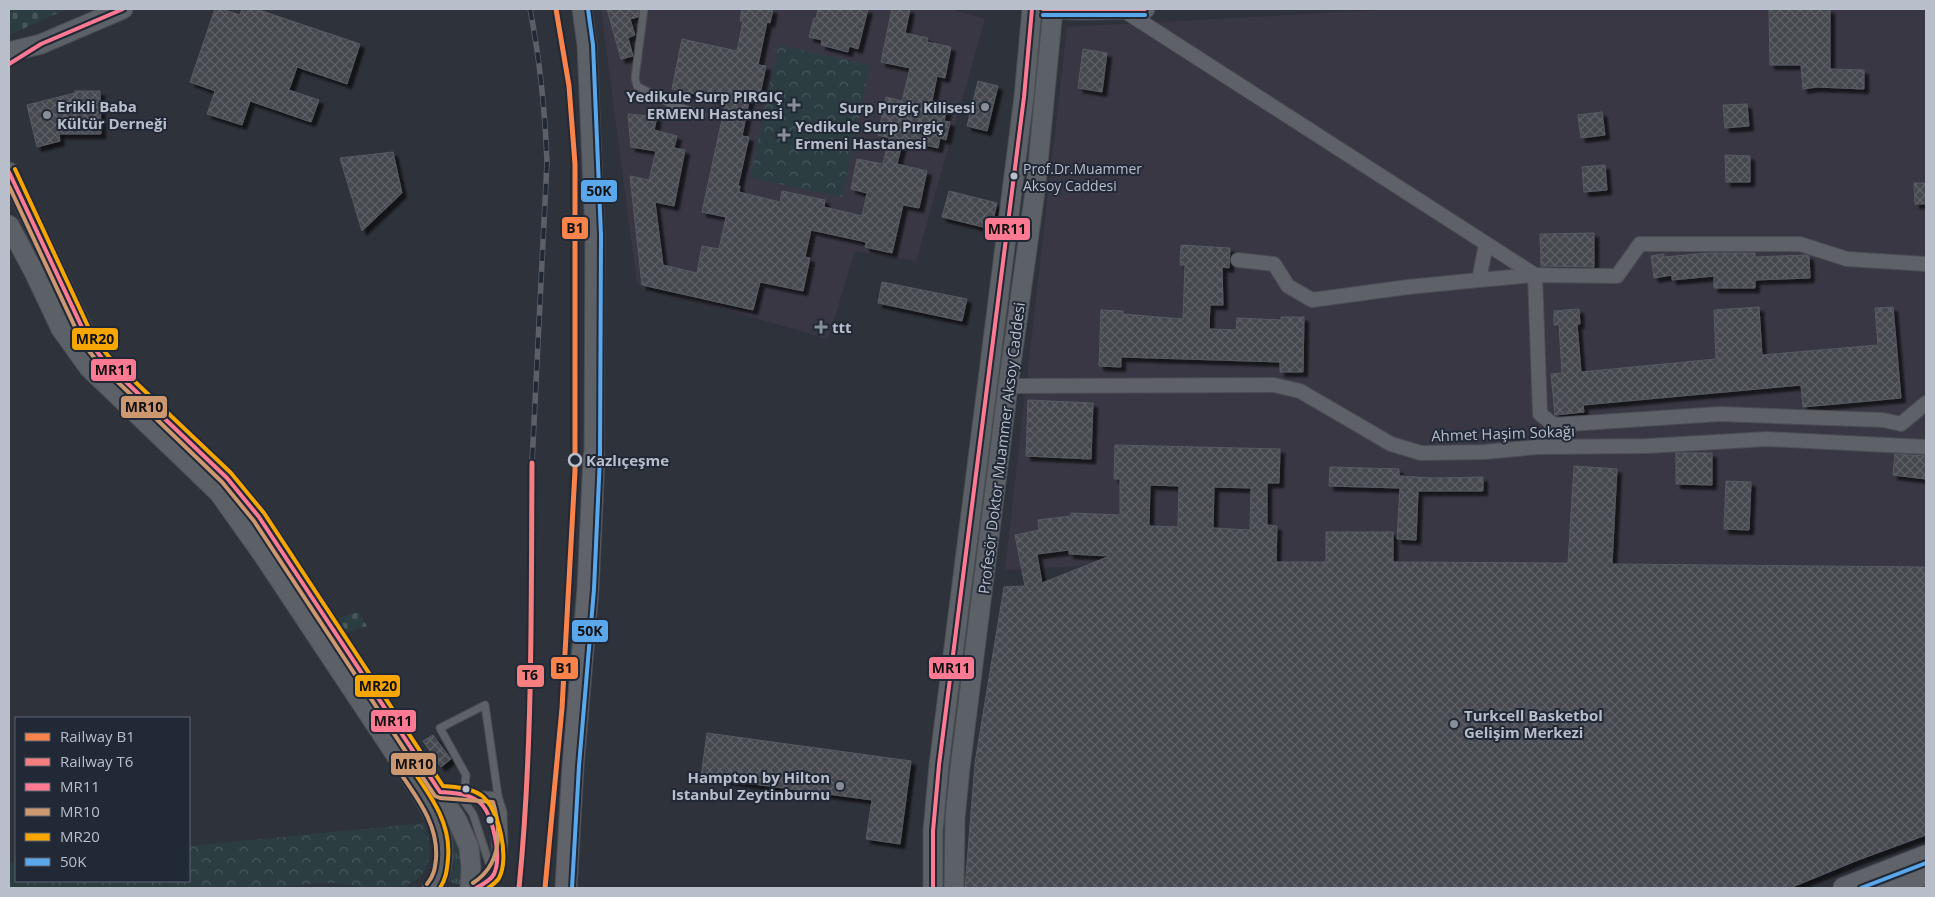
<svg xmlns="http://www.w3.org/2000/svg" width="1935" height="897" font-family="'Open Sans',sans-serif">
<style>
.medical{fill:#393744}
.grass{fill:url(#grass-tufts)}
.forest{fill:url(#forest-crowns)}
.cemetery{fill:url(#cemetery-stones)}
.building{fill:url(#building-cross-hatch);stroke:#565a62;fill-rule:evenodd;filter:url(#shadow)}
.lines{fill:none;stroke-linecap:round;stroke-linejoin:round}
.lane-casing{stroke:#4a4d53;stroke-width:9}
.street-casing{stroke:#4a4d53;stroke-width:16}
.secondary-casing{stroke:#4a4d53;stroke-width:21}
.primary-casing{stroke:#4c4f57;stroke-width:23}
.lane{stroke:#5e6168;stroke-width:7}
.street{stroke:#5e6168;stroke-width:14}
.secondary{stroke:#5c6067;stroke-width:19}
.primary{stroke:#60636a;stroke-width:21}
.rail-casing{stroke:#5c6066;stroke-width:5.5}
.rail{stroke:#212836;stroke-width:4;stroke-dasharray:11;stroke-linecap:butt}
.bus-1-casing{stroke:#212836;stroke-width:8}
.bus-2-casing{stroke:#212836;stroke-width:8}
.bus-3-casing{stroke:#212836;stroke-width:8}
.bus-4-casing{stroke:#212836;stroke-width:8}
.bus-1{stroke:#fe7a93;stroke-width:4}
.bus-2{stroke:#cd976f;stroke-width:4}
.bus-3{stroke:#f7a600;stroke-width:4}
.bus-4{stroke:#5aa8eb;stroke-width:4}
.rail-1-casing{stroke:#212836;stroke-width:9}
.rail-2-casing{stroke:#212836;stroke-width:9}
.rail-1{stroke:#f8844c;stroke-width:5}
.rail-2{stroke:#f57f7f;stroke-width:5}
.poi-dot{fill:#888e98;stroke:#212836;stroke-width:2}
.bus-dot{fill:#b9bfca;stroke:#212836;stroke-width:2}
.stop-dot{fill:#212836;stroke:#b9bfca;stroke-width:2.5}
.labels{text-anchor:middle;dominant-baseline:central;stroke-width:4;stroke-linejoin:round;paint-order:stroke}
.bus-label{font-size:14px;fill:#b9bfca;stroke:#212836;text-anchor:start}
.poi-label{font-size:15px;font-weight:bold;fill:#b9bfca;stroke:#212836;text-anchor:start}
.street-label{font-size:15px;fill:#b9bfca;stroke:#212836}
.stop-label{font-size:15px;font-weight:bold;fill:#b9bfca;stroke:#212836;text-anchor:start}
.line-badge{stroke:#212836;stroke-width:2}
.pale-badge-label{font-size:14px;text-anchor:middle;font-weight:bold;fill:#111}
</style>
<defs>
<pattern id="grass-tufts" width="24" height="20" patternUnits="userSpaceOnUse" patternTransform="scale(1.25)"><rect width="24" height="20" fill="#2b3d41"/><path d="M3 7l-1-3M5 7V3M7 7l1-3M15 17l-1-3M17 17v-4M19 17l1-3" fill="none" stroke="#48575b"/></pattern>
<pattern id="forest-crowns" width="20" height="18" patternUnits="userSpaceOnUse" patternTransform="scale(1.25)"><rect width="20" height="18" fill="#2b3d41"/><path d="M2 6a3 3 0 1 1 6 0M12 15a3 3 0 1 1 6 0" fill="none" stroke="#48575b"/></pattern>
<pattern id="cemetery-stones" width="16" height="16" patternUnits="userSpaceOnUse" patternTransform="scale(1.25)"><rect width="16" height="16" fill="#2b3d41"/><path d="M2 7V4a2 2 0 0 1 4 0v3zM10 15v-3a2 2 0 0 1 4 0v3z" fill="#48575b"/></pattern>
<pattern id="building-cross-hatch" width="8" height="8" patternUnits="userSpaceOnUse" patternTransform="scale(1.25)"><rect width="8" height="8" fill="#45484f"/><path d="M0 0l8 8M0 8l8-8" fill="none" stroke="#5e6167"/></pattern>
<filter id="shadow"><feDropShadow dx="4.5" dy="4.5" stdDeviation="1" flood-color="#0009"/></filter>
</defs>
<rect width="100%" height="100%" fill="#2e323a"/>
<g class="medical">
<path d="M601,9H950L985,19L916,261L855,251L828,339L637,284Z"/>
<path d="M1401,9H1926V567L1112,564L1005,570L1067,27Z"/>
</g>
<path class="grass" d="M448,825L459,849L463,885L449,882C457,863 453,844 448,825Z"/>
<g class="forest">
<path d="M778,45L870,65L842,197L750,178Z"/>
<path d="M424,823C432,844 434,871 411,883C390,895 355,884 332,883C307,883 281,888 256,888C174,890 91,888 9,888V863L16,862V881H189V846Z"/>
</g>
<g class="cemetery">
<path d="M9,9H67L9,35Z"/>
<path d="M359,612L367,626L346,633L338,618Z"/>
</g>
<g class="building">
<path d="M215,9H221L240,15L242,9H256L360,44L347,84L297,67L289,90L319,100L311,122L250,101L242,125L207,114L215,91L190,82Z"/>
<path d="M607,9H639L638,17L630,19L635,35L628,38L633,56L621,59Z"/>
<path d="M742,9H773L770,23L767,22L758,65L766,66L759,99L750,97L742,136L749,137L738,186H740L739,192L780,202L782,191L825,200L824,207L862,216L867,193L851,189L857,159L883,164L889,138L878,135L886,97L902,101L910,68L881,62L892,9H910L905,33L928,38L927,42L951,47L945,78L937,76L931,106L947,109L944,121L950,122L946,140L940,138L938,148L903,140L897,164L927,171L919,208L903,205L892,253L865,247L866,242L811,230L805,257L810,258L803,291L760,282L753,310L642,285L630,176L649,180L656,151L631,147L628,114L657,117L654,130L677,136L674,148L685,150L674,206L655,202L663,265L697,273L702,246L719,249L726,217L702,212L726,101L672,89L682,39L737,51L743,21H740Z"/>
<path d="M818,9H868L858,49L849,46L848,52L821,45L822,40L809,37L814,18L816,19Z"/>
<path d="M1769,9H1830V69L1864,70V89L1817,87L1803,89L1801,65H1770Z"/>
<path d="M1083,49L1107,53L1102,92L1078,88Z"/>
<path d="M978,81L998,86L987,131L967,126Z"/>
<path d="M75,91H100L101,134H59L60,141L37,147L27,105L75,93Z"/>
<path d="M1747,104L1749,126L1725,128L1723,105Z"/>
<path d="M1602,112L1605,135L1581,138L1578,115Z"/>
<path d="M393,152L402,193L362,231L340,158Z"/>
<path d="M1725,155L1750,156V182H1726Z"/>
<path d="M1605,165L1607,190L1584,192L1582,167Z"/>
<path d="M1914,183H1926V204H1915Z"/>
<path d="M949,191L997,203L991,229L942,217Z"/>
<path d="M1594,233V267L1541,266L1540,234Z"/>
<path d="M1181,245L1230,248L1229,268L1222,267L1223,305H1210L1209,329L1236,330L1237,318L1281,320V317H1304L1303,372H1280V362L1121,357V367L1099,366L1101,310L1123,311V314L1183,319L1185,265H1180Z"/>
<path d="M1708,253H1755V257L1806,255L1809,256L1810,278L1755,280V288H1714V276L1672,280V275L1654,278L1651,256L1664,254V257Z"/>
<path d="M882,282L967,299L962,321L878,303Z"/>
<path d="M1759,307L1762,355L1878,345L1875,308L1893,307L1901,398L1803,407L1801,385L1583,405L1584,412L1555,415L1551,374L1562,373L1559,325H1554V311L1579,309L1580,324H1577L1581,372L1716,359L1714,310Z"/>
<path d="M1028,400L1093,403L1091,459L1026,456Z"/>
<path d="M1115,445L1280,449L1279,483H1267V525L1277,526L1276,562H1326V532H1393V562L1568,563L1574,466L1617,469L1612,564L1926,567V835L1858,860L1790,888H965L975,763L1004,587L1025,586L1015,535L1039,530L1038,520L1071,516V513L1120,515V479H1114ZM1150,485L1179,486L1178,527L1149,526ZM1214,487L1251,488L1250,530L1213,528ZM1069,550V554L1110,556L1042,583L1037,554Z"/>
<path d="M1676,453H1712V485L1676,484Z"/>
<path d="M1895,454L1926,456V479L1893,475Z"/>
<path d="M1330,467L1399,469V476L1433,478L1483,477V491H1418L1416,540L1397,539L1400,488L1329,486Z"/>
<path d="M1726,481L1751,482L1749,530L1724,529Z"/>
<path d="M707,733L911,761L900,844L866,839L872,800L701,777Z"/>
<path d="M433,735L451,759L441,767L423,741Z"/>
</g>
<g class="lines">
<defs>
<g id="lane">
<path d="M644,9L635,78L637,86L671,104L702,115"/>
<path d="M442,792L498,796"/>
<path d="M458,793L465,785L466,775L440,728L485,705L498,796L503,812L504,843L502,860L498,869L480,886L476,888"/>
<path d="M458,793C464,795 471,797 477,800C499,814 497,852 493,874"/>
<path d="M458,793L473,814L492,872"/>
</g>
<g id="street">
<path d="M1123,10L1535,275L1540,414L1554,425L1720,414L1883,420L1901,424L1926,403"/>
<path d="M1238,260L1274,264L1288,286L1312,300L1408,287L1479,280L1486,244"/>
<path d="M1479,280L1535,275L1617,276L1640,244H1800L1847,259L1926,264"/>
<path d="M1008,386L1274,385L1300,391L1391,444L1421,453L1484,452L1538,447L1647,446L1767,439L1926,447"/>
</g>
<g id="secondary">
<path d="M582,9L587,45L595,235L594,457"/>
<path d="M1043,9L1082,10L1145,9"/>
<path d="M9,52L41,44L123,9"/>
<path d="M9,172L87,338L104,361L127,384L227,478L259,517L457,820L469,847L471,867L470,888"/>
<path d="M9,225L34,272L61,329L89,368L219,493L263,555L421,793C427,804 435,816 439,828C445,846 445,874 432,888"/>
<path d="M933,888V831L939,765L1024,97L1032,9"/>
<path d="M954,888L955,818L960,768L1008,386L1036,184L1053,9"/>
</g>
<g id="primary">
<path d="M566,888L573,766L588,589L594,457"/>
<path d="M1844,888L1926,856"/>
<path d="M1888,888L1926,874"/>
</g>
</defs>
<use href="#lane" class="lane-casing"/>
<use href="#street" class="street-casing"/>
<use href="#secondary" class="secondary-casing"/>
<use href="#primary" class="primary-casing"/>
<use href="#lane" class="lane"/>
<use href="#street" class="street"/>
<use href="#secondary" class="secondary"/>
<use href="#primary" class="primary"/>
<defs>
<path id="rail" d="M530,9C540,60 545,111 547,162L532,463"/>
</defs>
<use href="#rail" class="rail-casing"/>
<use href="#rail" class="rail"/>
<defs>
<g id="bus-1">
<path d="M1043,9H1145"/>
<path d="M9,64L41,44L123,9"/>
<path d="M9,172L87,338L104,361L227,478L259,517L440,792C452,793 467,793 478,801C493,812 502,857 494,874C491,880 482,885 476,888"/>
<path d="M933,888V831L939,765L1024,97L1032,9"/>
</g>
<g id="bus-2">
<path d="M9,186L82,342L100,365L222,482L254,521L435,796L440,798L493,802C502,832 501,865 473,883"/>
<path d="M393,762C412,792 439,821 436,859C435,868 434,876 427,884"/>
</g>
<g id="bus-3">
<path d="M15,169L92,335L109,357L231,473L264,513L443,786C456,787 470,788 481,795C499,808 510,858 499,878C497,882 492,885 488,888"/>
<path d="M403,756C424,788 452,818 448,859C447,870 446,879 440,888"/>
</g>
<g id="bus-4">
<path d="M1043,15H1145"/>
<path d="M572,888L579,766L594,589L600,457L601,235L593,45L588,9"/>
<path d="M1861,888L1926,863"/>
</g>
</defs>
<use href="#bus-1" class="bus-1-casing"/>
<use href="#bus-2" class="bus-2-casing"/>
<use href="#bus-3" class="bus-3-casing"/>
<use href="#bus-4" class="bus-4-casing"/>
<use href="#bus-1" class="bus-1"/>
<use href="#bus-2" class="bus-2"/>
<use href="#bus-3" class="bus-3"/>
<use href="#bus-4" class="bus-4"/>
<defs>
<path id="rail-1" d="M545,888L562,708L575,471V164L569,86L556,9"/>
<path id="rail-2" d="M519,888C533,747 531,605 532,463"/>
</defs>
<use href="#rail-1" class="rail-1-casing"/>
<use href="#rail-2" class="rail-2-casing"/>
<use href="#rail-1" class="rail-1"/>
<use href="#rail-2" class="rail-2"/>
</g>
<g class="poi-dot">
<path d="M791.5 97.5h5v5h5v5h-5v5h-5v-5h-5v-5h5z"/>
<circle cx="985" cy="107" r="5"/>
<circle cx="47" cy="115" r="5"/>
<path d="M781.5 127.5h5v5h5v5h-5v5h-5v-5h-5v-5h5z"/>
<path d="M818.5 319.5h5v5h5v5h-5v5h-5v-5h-5v-5h5z"/>
<circle cx="1454" cy="724" r="5"/>
<circle cx="840" cy="786" r="5"/>
</g>
<g class="bus-dot">
<circle cx="1014" cy="176" r="4.5"/>
<circle cx="466" cy="789" r="4.5"/>
<circle cx="490" cy="820" r="4.5"/>
</g>
<circle class="stop-dot" cx="575" cy="460" r="6"/>
<g class="labels">
<g class="bus-label">
<text x="1023" y="168">Prof.Dr.Muammer<tspan x="1023" dy="17">Aksoy Caddesi</tspan></text>
</g>
<g class="poi-label">
<text x="783" y="96" text-anchor="end">Yedikule Surp PIRGIÇ<tspan x="783" dy="17">ERMENI Hastanesi</tspan></text>
<text x="57" y="106">Erikli Baba<tspan x="57" dy="17">Kültür Derneği</tspan></text>
<text x="975" y="107" text-anchor="end">Surp Pırgiç Kilisesi</text>
<text x="795" y="126">Yedikule Surp Pırgiç<tspan x="795" dy="17">Ermeni Hastanesi</tspan></text>
<text x="832" y="327">ttt</text>
<text x="1464" y="715">Turkcell Basketbol<tspan x="1464" dy="17">Gelişim Merkezi</tspan></text>
<text x="830" y="777" text-anchor="end">Hampton by Hilton<tspan x="830" dy="17">Istanbul Zeytinburnu</tspan></text>
</g>
<g class="street-label">
<text transform="translate(1503 433) rotate(-2)">Ahmet Haşim Sokağı</text>
<text transform="translate(1001 448) rotate(-83)">Profesör Doktor Muammer Aksoy Caddesi</text>
</g>
<g class="stop-label">
<text x="586" y="460">Kazlıçeşme</text>
</g>
</g>
<g class="line-badge">
<rect x="580" y="179" width="38" height="24" rx="5" fill="#5aa8eb"/>
<rect x="561" y="216" width="28" height="24" rx="5" fill="#f8844c"/>
<rect x="984" y="217" width="47" height="24" rx="5" fill="#fe7a93"/>
<rect x="71" y="327" width="48" height="24" rx="5" fill="#f7a600"/>
<rect x="90" y="358" width="47" height="24" rx="5" fill="#fe7a93"/>
<rect x="120" y="395" width="48" height="24" rx="5" fill="#cd976f"/>
<rect x="571" y="619" width="38" height="24" rx="5" fill="#5aa8eb"/>
<rect x="928" y="656" width="47" height="24" rx="5" fill="#fe7a93"/>
<rect x="550" y="656" width="29" height="24" rx="5" fill="#f8844c"/>
<rect x="516" y="664" width="29" height="24" rx="5" fill="#f57f7f"/>
<rect x="354" y="674" width="47" height="24" rx="5" fill="#f7a600"/>
<rect x="370" y="709" width="47" height="24" rx="5" fill="#fe7a93"/>
<rect x="390" y="752" width="47" height="24" rx="5" fill="#cd976f"/>
</g>
<g class="pale-badge-label">
<text x="599" y="196">50K</text>
<text x="575" y="233">B1</text>
<text x="1007" y="234">MR11</text>
<text x="95" y="344">MR20</text>
<text x="114" y="375">MR11</text>
<text x="144" y="412">MR10</text>
<text x="590" y="636">50K</text>
<text x="951" y="673">MR11</text>
<text x="564" y="673">B1</text>
<text x="530" y="680">T6</text>
<text x="378" y="691">MR20</text>
<text x="393" y="726">MR11</text>
<text x="414" y="769">MR10</text>
</g>
<rect width="1935" height="897" fill="none" stroke="#b9bfca" stroke-width="20"/>
<rect x="15" y="717" width="175" height="165" fill="#212836" stroke="#5e6471"/>
<rect x="25" y="733" width="25" height="8" fill="#f8844c" stroke="#5e6471"/>
<text x="60" y="742" font-size="15" fill="#b9bfca">Railway B1</text>
<rect x="25" y="758" width="25" height="8" fill="#f57f7f" stroke="#5e6471"/>
<text x="60" y="767" font-size="15" fill="#b9bfca">Railway T6</text>
<rect x="25" y="783" width="25" height="8" fill="#fe7a93" stroke="#5e6471"/>
<text x="60" y="792" font-size="15" fill="#b9bfca">MR11</text>
<rect x="25" y="808" width="25" height="8" fill="#cd976f" stroke="#5e6471"/>
<text x="60" y="817" font-size="15" fill="#b9bfca">MR10</text>
<rect x="25" y="833" width="25" height="8" fill="#f7a600" stroke="#5e6471"/>
<text x="60" y="842" font-size="15" fill="#b9bfca">MR20</text>
<rect x="25" y="858" width="25" height="8" fill="#5aa8eb" stroke="#5e6471"/>
<text x="60" y="867" font-size="15" fill="#b9bfca">50K</text>
</svg>
